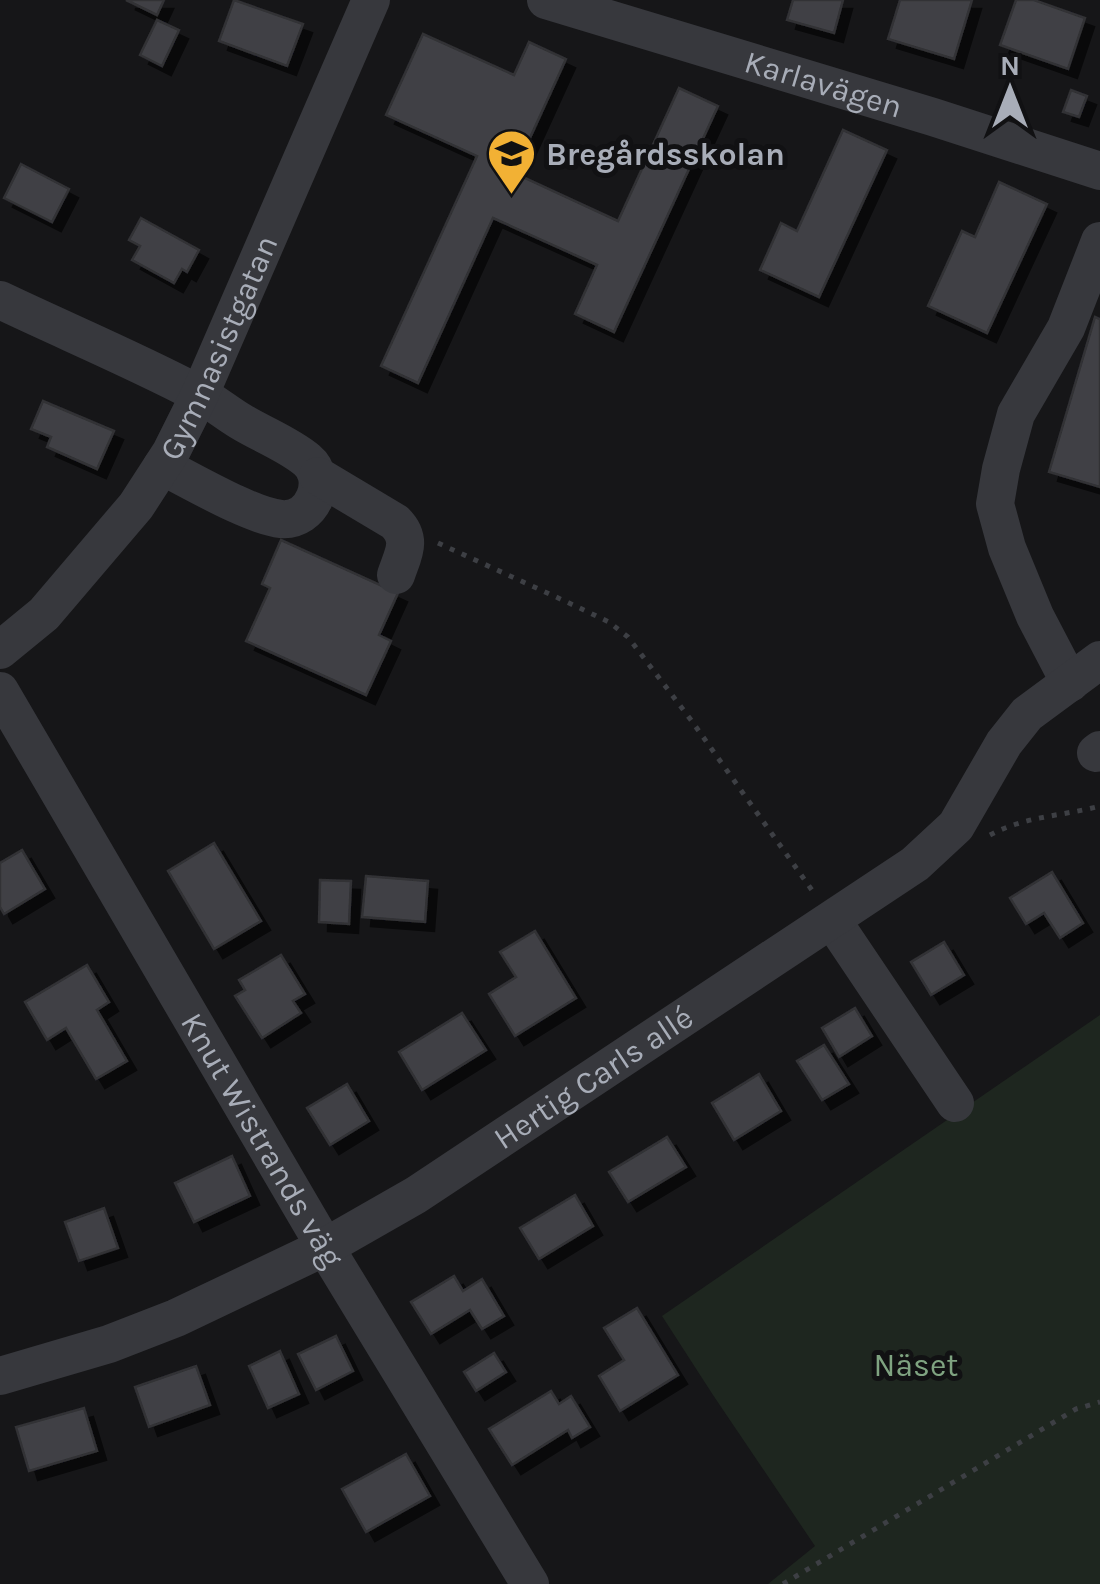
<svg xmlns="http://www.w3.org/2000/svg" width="1100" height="1584" font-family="Karla,sans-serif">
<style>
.green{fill:#1e261f}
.building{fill:#404145;stroke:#303034;stroke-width:2.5;filter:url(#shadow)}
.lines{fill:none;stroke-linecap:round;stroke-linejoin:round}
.path{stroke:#3d3f44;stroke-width:5;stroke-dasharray:5 8;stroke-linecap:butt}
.minor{stroke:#37383d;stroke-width:38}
.labels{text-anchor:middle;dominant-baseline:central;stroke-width:10;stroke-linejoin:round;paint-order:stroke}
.street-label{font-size:32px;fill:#a8adb8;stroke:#111113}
.poi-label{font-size:32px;font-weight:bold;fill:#a8adb8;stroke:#111113;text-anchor:start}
.park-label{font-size:32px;fill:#7fa381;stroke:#111113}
</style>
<defs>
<filter id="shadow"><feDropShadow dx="9" dy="9" stdDeviation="0" flood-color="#0009"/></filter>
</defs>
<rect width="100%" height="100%" fill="#161618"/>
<path class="green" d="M1100,1015V1584H768L815,1546L713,1395L662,1316Z"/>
<g class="building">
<path d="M126,0H164L157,15Z"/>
<path d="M234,0L303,24L287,66L219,41Z"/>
<path d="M793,0H843L834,33L787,20Z"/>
<path d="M900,0H972L954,59L888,39Z"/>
<path d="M1016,0H1034L1085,18L1068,69L1000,45Z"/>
<path d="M157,20L179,30L162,66L140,55Z"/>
<path d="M423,34L514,75L529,42L566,59L514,173L618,221L679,88L718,106L614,332L575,314L597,265L493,218L418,383L381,366L477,156L386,115Z"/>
<path d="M1071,90L1087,96L1079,117L1063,112Z"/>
<path d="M843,130L887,150L819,297L760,270L781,223L797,231Z"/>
<path d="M21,164L69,189L52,222L4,198Z"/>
<path d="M999,182L1047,204L987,333L928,306L962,231L975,237Z"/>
<path d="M141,218L199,250L187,272L182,269L174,283L132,260L140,246L129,240Z"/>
<path d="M1095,317L1100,319V487L1049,472Z"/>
<path d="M43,401L114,431L97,469L47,447L51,437L31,429Z"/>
<path d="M281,540L398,593L379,635L391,641L366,695L246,641L270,588L262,584Z"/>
<path d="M214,843L261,921L214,949L168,871Z"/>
<path d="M22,850L45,889L4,914L0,907V863Z"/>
<path d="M1052,872L1083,923L1060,938L1044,913L1026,924L1010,898Z"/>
<path d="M366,876L428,881L425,922L362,917Z"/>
<path d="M320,880L351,881L349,924L319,922Z"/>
<path d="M535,931L576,998L515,1036L489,994L516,977L500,952Z"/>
<path d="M944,942L964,975L931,995L911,962Z"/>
<path d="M281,955L305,994L293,1001L301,1013L262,1038L235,996L245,990L239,980Z"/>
<path d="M87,965L109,1002L97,1010L127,1061L96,1079L66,1028L47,1040L25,1002Z"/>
<path d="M855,1008L872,1036L839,1057L822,1028Z"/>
<path d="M462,1013L486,1050L422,1090L399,1052Z"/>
<path d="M824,1045L849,1084L822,1100L797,1061Z"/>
<path d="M759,1074L781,1111L734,1140L712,1103Z"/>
<path d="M347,1084L369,1121L330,1145L307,1108Z"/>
<path d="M667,1137L686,1167L628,1202L609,1172Z"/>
<path d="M232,1156L250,1196L194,1222L175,1183Z"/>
<path d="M575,1195L593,1226L539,1259L520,1228Z"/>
<path d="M104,1208L118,1248L79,1261L65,1222Z"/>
<path d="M454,1276L463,1291L482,1279L504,1316L482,1329L470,1310L431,1334L411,1302Z"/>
<path d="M637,1308L678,1375L620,1411L599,1376L624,1360L604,1328Z"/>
<path d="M336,1336L353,1371L316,1390L298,1354Z"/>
<path d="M280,1351L299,1394L268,1408L249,1366Z"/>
<path d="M494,1353L506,1372L476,1391L464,1372Z"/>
<path d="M196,1366L210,1405L149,1427L135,1387Z"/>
<path d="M551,1391L559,1404L571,1396L590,1427L572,1438L568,1430L512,1465L489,1429Z"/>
<path d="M84,1408L97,1451L29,1471L16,1427Z"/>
<path d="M406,1454L430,1496L366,1532L342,1489Z"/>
</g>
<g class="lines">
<g class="path">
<path d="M438,543L567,602L609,622L628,637L691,720L814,893"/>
<path d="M990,835C1025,816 1063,816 1100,806"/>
<path d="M783,1584L1076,1409L1100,1402"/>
</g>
<g class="minor">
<path id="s1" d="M546,0L933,117L1100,171"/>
<path d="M0,300C65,331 132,359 195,392C211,400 225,412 240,421C261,434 288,444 307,460C330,479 313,522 281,519C251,516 192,481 162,466"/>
<path d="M318,476L395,522C413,540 403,554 396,575"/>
<path id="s2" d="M0,650L44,614L136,506L171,452L200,394L371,0"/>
<path d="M1070,683L1035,616L1007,548L995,504L1001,469L1016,414L1066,328L1100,241"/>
<path id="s3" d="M0,691L325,1247L530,1584"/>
<path d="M1096,753L1100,750"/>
<path d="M832,920L955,1103"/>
<path id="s4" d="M0,1376L109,1344L176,1318L325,1247L416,1195L915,864L956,826L1004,743L1027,714L1100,660"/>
</g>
</g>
<defs>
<symbol id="school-pin" viewBox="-11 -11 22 30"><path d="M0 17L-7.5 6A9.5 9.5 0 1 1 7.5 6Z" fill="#f2b134" stroke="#111113"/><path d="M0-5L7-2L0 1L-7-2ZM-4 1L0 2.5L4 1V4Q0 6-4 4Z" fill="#111"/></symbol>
</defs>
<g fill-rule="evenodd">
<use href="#school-pin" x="484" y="126" width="55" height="75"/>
</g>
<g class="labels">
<g class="street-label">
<text stroke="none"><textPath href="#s1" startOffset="290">Karlavägen</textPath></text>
<text stroke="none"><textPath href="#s2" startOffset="378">Gymnasistgatan</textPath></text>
<text stroke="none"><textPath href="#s4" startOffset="668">Hertig Carls allé</textPath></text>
<text stroke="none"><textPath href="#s3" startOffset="520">Knut Wistrands väg</textPath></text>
</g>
<g class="poi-label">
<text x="546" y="154">Bregårdsskolan</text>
</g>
<g class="park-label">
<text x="916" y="1365">Näset</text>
</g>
</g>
<g transform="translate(1010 90)" stroke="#111113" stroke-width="8" paint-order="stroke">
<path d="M0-8L18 38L0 25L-18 38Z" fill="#a8adb8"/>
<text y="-15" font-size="28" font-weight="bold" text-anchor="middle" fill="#a8adb8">N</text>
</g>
</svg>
